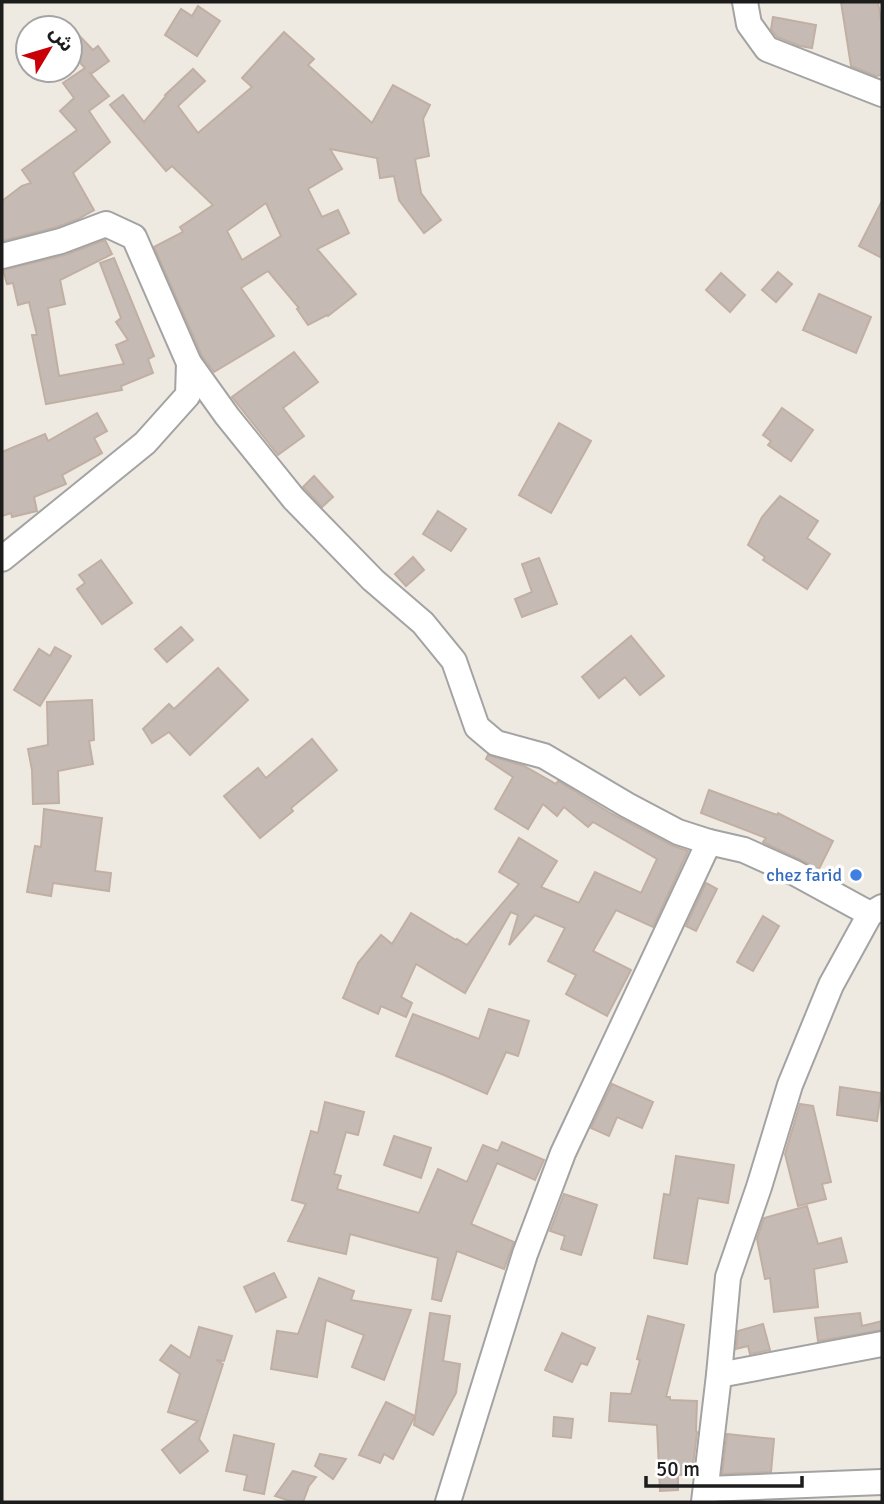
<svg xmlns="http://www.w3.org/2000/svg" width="884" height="1504" font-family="Signika,'Noto Sans Arabic',sans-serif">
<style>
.building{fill:#c6bbb4;stroke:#c1afa3;stroke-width:2;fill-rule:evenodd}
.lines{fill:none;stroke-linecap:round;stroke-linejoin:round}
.minor-casing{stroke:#a3a3a3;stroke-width:28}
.minor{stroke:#fff;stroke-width:24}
.shop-dot{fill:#3f7fe0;stroke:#fff;stroke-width:2.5}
.labels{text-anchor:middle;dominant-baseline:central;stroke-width:7;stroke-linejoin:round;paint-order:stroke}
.shop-label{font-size:18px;fill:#366cbe;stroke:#fff;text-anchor:end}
</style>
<rect width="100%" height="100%" fill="#efeae1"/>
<g class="building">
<path d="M841,2H878L882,26V75L876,76L851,66Z"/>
<path d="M198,6L220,21L197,56L165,35L181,9L192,16Z"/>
<path d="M773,17L816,25L812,48L800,46L777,37L771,29Z"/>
<path d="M70,26L93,50L98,46L109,61L91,74L89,72L109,96L89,111L110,142L73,173L94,210L78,219L57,227L2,241V201L22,186L31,183L22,170L77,130L60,111L74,98L63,83L85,68L70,52Z"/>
<path d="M284,32L314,59L308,65L372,123L393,85L430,105L423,119L429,156L415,159L421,193L441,220L424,233L399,200L394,176L380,178L377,158L330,149L342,169L308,189L322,217L338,210L349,233L317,249L356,294L328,316L327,315L308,325L297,309L299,308L268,271L241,288L274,336L214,372L202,356L154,247L183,232L180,227L213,205L172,166L166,171L110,105L123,95L144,122L166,96L165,95L193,69L205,81L178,106L198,133L252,87L242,78ZM266,203L281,236L242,260L227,231Z"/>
<path d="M882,201V258L859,246Z"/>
<path d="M105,240L112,254L60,280L65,304L48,308L59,376L124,364L116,345L128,340L116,322L121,318L100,263L114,258L154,356L148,359L153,373L121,386L122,390L46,404L32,335H37L29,302L18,305L13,283L7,284L3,270L65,255Z"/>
<path d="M778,272L792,284L776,302L762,290Z"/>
<path d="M721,273L745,295L730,312L706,290Z"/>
<path d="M819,294L871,317L856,353L803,330Z"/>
<path d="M294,352L318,382L283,408L304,436L278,455L232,397Z"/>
<path d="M782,408L813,430L791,461L768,445L771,441L763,435Z"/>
<path d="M97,413L107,431L94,438L102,453L62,475L66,484L34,497L37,511L12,517L11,513L2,516V452L45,434L48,441Z"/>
<path d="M559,423L591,441L551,513L519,495Z"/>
<path d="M314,476L333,497L322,507L303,487Z"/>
<path d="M780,496L818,521L807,538L830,554L807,589L763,560L765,557L748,545L762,517Z"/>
<path d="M438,511L466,529L451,551L423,534Z"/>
<path d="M413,557L424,570L406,586L395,574Z"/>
<path d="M539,558L557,604L522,617L515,599L532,592L522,564Z"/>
<path d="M101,560L132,603L102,624L77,589L85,583L79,575Z"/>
<path d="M181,627L193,640L167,662L155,649Z"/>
<path d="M631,636L664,676L640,695L625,677L599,698L582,677Z"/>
<path d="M55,647L71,656L40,706L14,690L39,649L50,656Z"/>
<path d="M218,668L248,700L190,755L169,732L152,743L143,729L169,704L174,709Z"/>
<path d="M92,700L94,740L89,741L93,764L58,771L59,803L33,804L32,770L28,749L48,745L47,702Z"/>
<path d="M312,739L337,770L291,808L293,811L260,838L224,796L258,768L266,778Z"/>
<path d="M488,755L524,766L556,784L558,781L612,814L671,845L688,851L653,927L616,910L593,951L631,970L607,1016L566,994L576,975L548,961L565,928L535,915L509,945L518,915L511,912L465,993L416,964L401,997L412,1003L406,1017L381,1006L378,1014L343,998L358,963L381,935L392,944L411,913L456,940L457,939L467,945L519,884L499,872L519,838L557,861L541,887L579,903L595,872L641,893L657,859L593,822L588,827L564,807L557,816L543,804L528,829L495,809L513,777L486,759Z"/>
<path d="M709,790L777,815L778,813L833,841L819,869L763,842L766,838L701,813Z"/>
<path d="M44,809L102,818L95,871L111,873L109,891L53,883L51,896L27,892L35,846L41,847Z"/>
<path d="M706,883L717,889L696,931L686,926Z"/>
<path d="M763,916L779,926L753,971L737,962Z"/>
<path d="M489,1009L529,1021L518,1056L506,1052L487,1094L444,1075L396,1056L413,1014L479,1039Z"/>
<path d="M612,1084L653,1102L642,1128L617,1117L609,1136L591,1128Z"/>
<path d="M840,1087L881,1093L877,1121L837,1115Z"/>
<path d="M325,1102L364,1112L358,1135L346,1132L334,1174L341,1176L337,1189L419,1213L438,1169L467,1182L483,1145L498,1151L502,1142L544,1160L535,1180L497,1163L471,1224L514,1242L504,1269L457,1251L441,1301L432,1299L438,1258L350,1234L346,1254L288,1241L306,1204L292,1200L311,1131L318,1133Z"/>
<path d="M800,1104L813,1106L831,1182L822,1184L826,1199L798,1206L785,1154Z"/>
<path d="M394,1136L431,1148L421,1178L384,1165Z"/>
<path d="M676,1156L734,1165L728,1203L698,1198L687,1264L654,1258L664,1194L670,1195Z"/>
<path d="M564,1194L597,1205L581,1255L561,1249L565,1236L550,1231Z"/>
<path d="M807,1206L818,1244L841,1238L847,1262L814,1269L818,1307L774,1312L770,1278L765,1279L757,1239L764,1218Z"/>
<path d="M274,1273L286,1297L256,1312L244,1287Z"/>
<path d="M319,1278L354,1291L351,1300L411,1310L384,1380L352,1367L364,1335L326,1320L317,1377L271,1369L277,1331L298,1334Z"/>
<path d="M430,1313L450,1316L443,1361L460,1364L456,1393L433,1435L414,1425Z"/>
<path d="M860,1313L862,1326L882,1321V1330L818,1341L815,1318Z"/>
<path d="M648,1316L684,1325L666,1397H670V1400L697,1401L696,1431L697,1432L692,1474L678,1475V1490L660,1491L657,1425L609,1421L611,1393L631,1394L640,1360L637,1359Z"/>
<path d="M763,1324L770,1350L750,1354L748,1346L736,1349L738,1331Z"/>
<path d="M199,1327L232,1336L224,1361L216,1360L223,1364L199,1439L208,1451L180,1473L162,1450L198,1421L168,1412L180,1374L160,1360L171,1345L190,1358Z"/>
<path d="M562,1333L595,1348L587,1365L581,1363L572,1382L545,1370Z"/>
<path d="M386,1402L415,1416L393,1459L384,1454L380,1463L359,1455Z"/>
<path d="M554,1417L573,1419L571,1438L553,1436Z"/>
<path d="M727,1434L774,1439L771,1472L722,1474Z"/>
<path d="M234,1435L274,1444L264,1494L244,1490L247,1475L226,1471Z"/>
<path d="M320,1454L346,1459L333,1479L315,1466Z"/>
<path d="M293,1471L316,1477L309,1486L303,1502H293L275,1496Z"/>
</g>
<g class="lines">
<defs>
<g id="minor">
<path d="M745,2L749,24L767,49L882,94"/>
<path d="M2,256L61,241L106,224L134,237L189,363L188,395L145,443L2,559"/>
<path d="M189,363L227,416L294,499L373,580L423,623L454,661L477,727L496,743L544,756L627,805L678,832L709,842L744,850L795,873L870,914"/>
<path d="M719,1375L882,1344"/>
<path d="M707,1489L882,1482"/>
<path d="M448,1502L525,1254L563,1153L709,842"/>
<path d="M704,1502L719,1375L728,1277L759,1187L790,1085L831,985L870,914L882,907"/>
</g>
</defs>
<use href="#minor" class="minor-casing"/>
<use href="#minor" class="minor"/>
</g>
<circle class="shop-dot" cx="856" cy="875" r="7"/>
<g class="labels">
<g class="shop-label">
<text x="842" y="875">chez farid</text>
</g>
</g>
<rect width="884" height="1504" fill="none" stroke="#1c1c1c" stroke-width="7"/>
<g transform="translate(49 49) rotate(52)"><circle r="33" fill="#ffffff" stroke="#a4a4a4" stroke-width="2"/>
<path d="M0-5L12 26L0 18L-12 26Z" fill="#c90007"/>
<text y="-10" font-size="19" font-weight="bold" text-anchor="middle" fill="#1c1c1c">ش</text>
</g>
<path d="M646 1476v10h156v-10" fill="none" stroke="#1c1c1c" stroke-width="3.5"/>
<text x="656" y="1476" font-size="21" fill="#1c1c1c" stroke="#ffffff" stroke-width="5" paint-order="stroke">50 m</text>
</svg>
